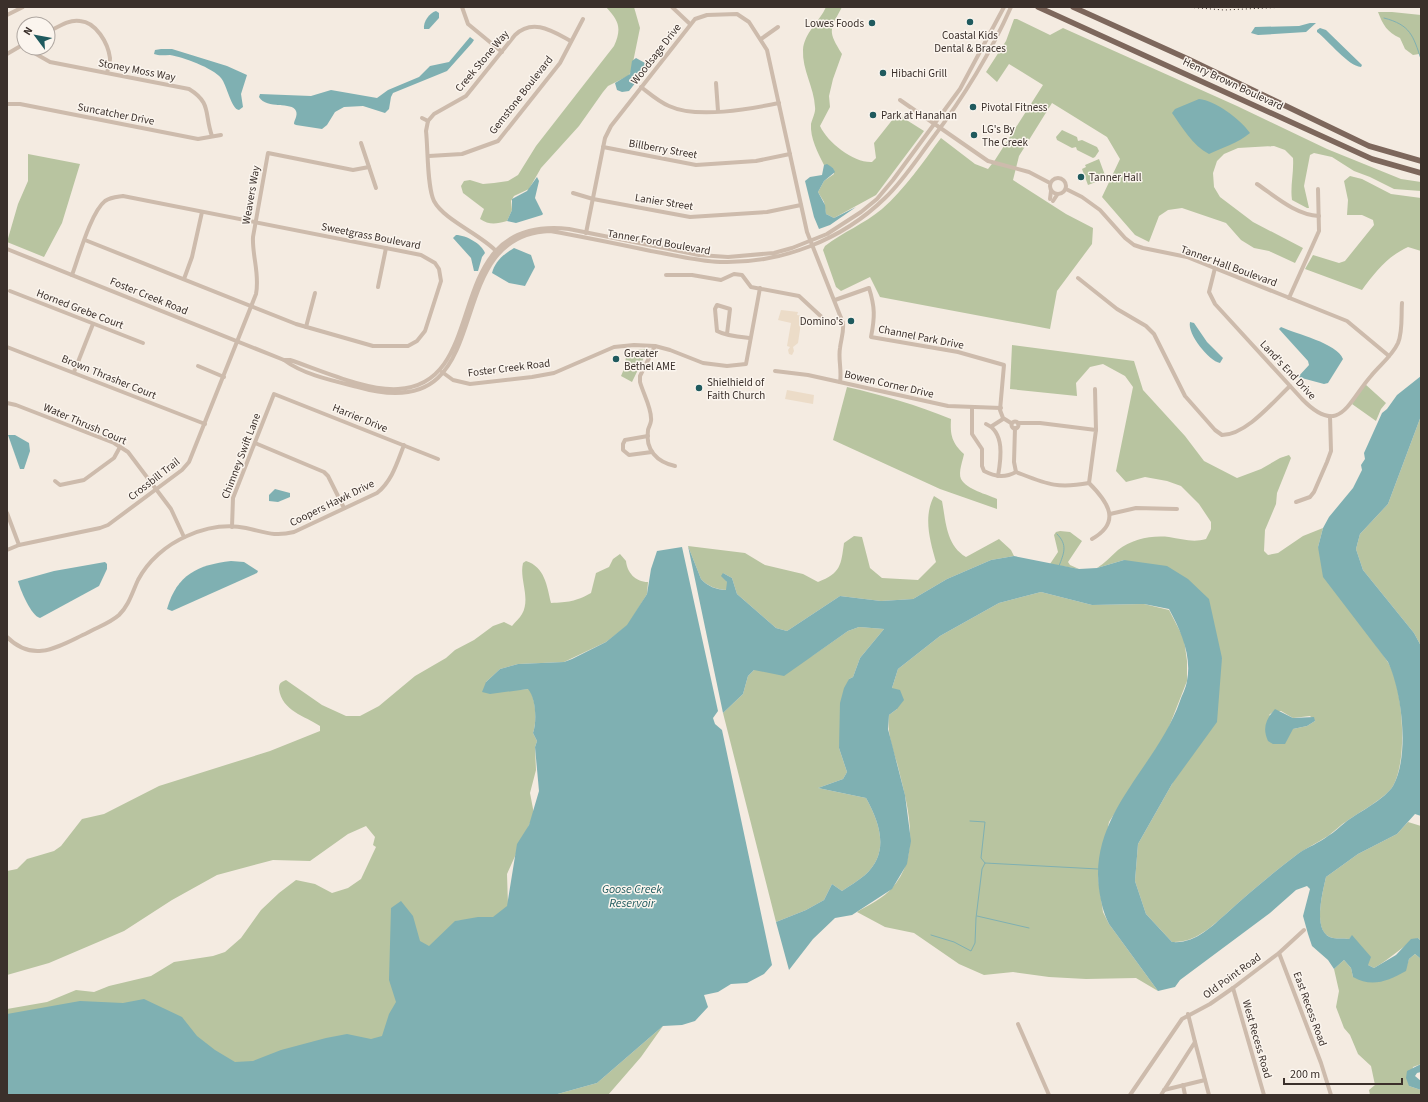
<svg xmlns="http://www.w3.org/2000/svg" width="1428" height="1102" font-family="'Source Sans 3',sans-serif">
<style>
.green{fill:#b8c4a0;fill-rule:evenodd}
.plaza{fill:#ecdcc8}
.water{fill:#7fb0b2}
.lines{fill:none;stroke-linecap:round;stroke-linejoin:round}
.stream{stroke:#7fb0b2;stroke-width:1}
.minor{stroke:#cdbbac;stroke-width:4}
.major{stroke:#7d675c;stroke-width:5.5}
.rail{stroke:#3b302b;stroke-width:1;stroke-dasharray:1 3;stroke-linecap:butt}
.poi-dot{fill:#1f5a5e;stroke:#fbf5ee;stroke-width:1.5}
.labels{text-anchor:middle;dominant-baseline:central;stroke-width:3;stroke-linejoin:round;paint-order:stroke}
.poi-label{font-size:11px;fill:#3b302b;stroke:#fbf5ee;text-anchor:start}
.street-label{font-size:11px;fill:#3b302b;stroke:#fbf5ee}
.water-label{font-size:12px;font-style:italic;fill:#1f5a5e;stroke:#fbf5ee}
</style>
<rect width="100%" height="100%" fill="#f4ebe1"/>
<g class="green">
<path d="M606,7H634L640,28L631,72L628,76L608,86L603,92L579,126L541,168L529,189L514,196L511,201L512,210L507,221C496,224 489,225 480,219L484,209L463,193L461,186L464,181L470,180L483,184L494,183L508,181L518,175L536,146L614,46C622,28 619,21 606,7Z"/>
<path d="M826,7H842C829,31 828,31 842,54L833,79L829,96L830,107L820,126C828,143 854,163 872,162L876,158L874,143L897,114L924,131L876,195L834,218L826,214L824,202L818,192L824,181L834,174L833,168L824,165C818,153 810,138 811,124C812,119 816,112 815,107C814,87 802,70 803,50C804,33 820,21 826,7Z"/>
<path d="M1378,12H1392L1421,15V59L1419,54L1413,55L1405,49L1400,38C1387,32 1383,25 1378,12Z"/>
<path d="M1014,19H1017L1050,35L1063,28L1237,106L1327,149L1401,179L1421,182V191L1394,189L1370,177L1354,171L1332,157L1314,153L1310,155L1304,186L1309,208H1307L1292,200C1290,187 1294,173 1293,158L1285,150L1274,146L1238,148L1224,154L1217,161L1213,173L1214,187L1220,197L1253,222L1303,248L1295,263L1269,251L1254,248L1241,240L1226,223L1182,208L1168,210L1159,216L1149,242L1135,235L1102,197L1120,159L1107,137L1052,103L1019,156L1013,180L1066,214L1093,228L1092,244L1057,291L1050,329L880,297L870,277L841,291L836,287L823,250L825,246C843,232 864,224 882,209C905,189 923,162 941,138L975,164L988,169L995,160L1043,85L1009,64L997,82L986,72L1006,41Z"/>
<path d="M1062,130L1077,137L1078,141L1082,140L1097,147L1099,151L1095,157L1093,158L1077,150L1076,147L1072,148L1057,140L1056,137Z"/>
<path d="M28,154L80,164L62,223L44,257L7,242L18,204L28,181Z"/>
<path d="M1099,159L1106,178L1088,185L1082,169L1086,167L1085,165Z"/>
<path d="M1350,176L1362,179L1391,194L1421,198V251L1408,247C1388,256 1375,272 1362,290L1305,269L1313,255L1339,263L1345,261L1374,225L1373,220L1362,215H1347L1348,200L1344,181Z"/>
<path d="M1012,345L1134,361L1143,390L1185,436L1204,461L1237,478L1261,469L1280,458L1289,455L1291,458L1277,493L1276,504L1265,530L1264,551L1268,555L1278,553L1303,536L1323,528L1318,547L1377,647C1384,656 1391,665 1394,676C1403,703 1407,761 1393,786C1386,798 1359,812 1347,821C1340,825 1335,831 1328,836C1319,842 1308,847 1299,853C1274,872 1250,892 1227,913C1211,927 1195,943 1172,942L1146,914L1135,881L1138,844L1172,784L1222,658L1124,560L1097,568C1105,563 1111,556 1118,550C1132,539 1152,535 1169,537C1182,539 1193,543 1206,539L1211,529V522L1199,504L1181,486L1167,481L1145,477L1126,482L1116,471L1133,387L1125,376L1103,364L1090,367L1076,383L1077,396L1010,389ZM1274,711H1281L1293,718L1310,716L1315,721L1307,726L1293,729L1269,715Z"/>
<path d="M648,349L632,382L621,376L624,369L627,351Z"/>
<path d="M1365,384L1386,403L1381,409L1376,421L1352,404Z"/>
<path d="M847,387C882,395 917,405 951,419C950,435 952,443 964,454C963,460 958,472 961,479C967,490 987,494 997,499V509L940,489L833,440Z"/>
<path d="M1421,416V646L1414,633L1363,570L1356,549L1360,534L1388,504Z"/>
<path d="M934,496L942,501C946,522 946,545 966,557L999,539L1011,550L1014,556L991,560L947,579L913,599L881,601L840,596L787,631L776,628L737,594L732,578L723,573L727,582V590C718,590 707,586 701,579L688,546L745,553L765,565L803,574L818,582C841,573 841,565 844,543L854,536L862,537L870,568L882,578L918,580L936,562C930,541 923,517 934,496Z"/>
<path d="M1060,531L1070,532L1082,541L1068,562L1070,565L1079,569L1050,564L1058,552L1054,535L1056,532Z"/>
<path d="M620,554L626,561C627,572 635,582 648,582L647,594L628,625L606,642L564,662L518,664L500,669L486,682L515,690L529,689C536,698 537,722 533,733L537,741L535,747L536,770L530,793L534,814L507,874L508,905L500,918L456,921L401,1032L272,1067L7,1036V1009L47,1002L76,990L94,992L109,986L151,976L174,962L213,956L225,952L241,938L261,910L279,893L296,880L315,884L332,893L348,888L361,879L376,847L373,845L375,837L366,826L348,834L310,861L273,860L217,875L172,900L124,931L49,963L7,975V871L17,869L27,859L54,851L61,846L82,819L104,814L159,786L270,751L320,731V726C305,716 282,711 279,689C279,683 281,682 286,680L322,705L346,716H360L379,706L415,676L446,658L455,650L474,640L493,626L504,622L512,626C515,622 520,618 522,614C531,598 519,579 523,563L526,561C545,567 547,586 551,603C568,602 575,602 591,593L596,573L609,567L613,559Z"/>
<path d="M1041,592L1092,605L1144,604L1169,610L1184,639L1187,661V681L1167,732L1109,822L1098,878L1103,912L1109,924L1158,991L1136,978L1086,979L1049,977L1013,972L984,975L959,964L914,933L885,927L857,912C867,906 885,897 892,888C923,854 907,803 897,763C892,747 887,732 889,715L897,709L892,688L898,669L940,636L999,603Z"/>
<path d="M859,627L884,629L860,658L853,677L849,679L839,748L847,772L843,779L818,788L866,798C880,823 890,853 865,875C858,881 849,886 842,891L832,884L824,900L806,910L776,922L723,713L743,694L748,676L754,670L812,656L848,631Z"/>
<path d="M1408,822L1421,826V941L1418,938C1402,946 1390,959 1374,968L1368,965L1352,936L1349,939C1343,938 1338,939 1333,938C1311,934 1323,891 1326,877L1358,854L1397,834Z"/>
<path d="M1415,954L1421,959V1064L1413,1067L1409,1086L1421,1090V1095H1370L1369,1090L1375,1085L1371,1066L1358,1054L1350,1035L1344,1028L1336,1007L1339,991L1334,969L1344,960L1351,968L1353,977L1405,971L1409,959Z"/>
<path d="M663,1026L641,1057L608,1095H554L597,1083Z"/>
</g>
<g class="plaza">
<path d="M781,310L798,312L797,315L802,316L798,343L793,347L794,351L792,355L789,354L788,350L790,347L787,346L791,323L778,320Z"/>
<path d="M787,390L814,395L813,404L785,399Z"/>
</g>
<g class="water">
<path d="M436,11L439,13V18L429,29H424C423,22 429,13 436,11Z"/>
<path d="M1310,23H1316L1306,32L1258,35L1251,33L1255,27L1299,26Z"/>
<path d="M1320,28L1326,30L1362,65L1361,67C1348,66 1329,41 1317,32V30Z"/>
<path d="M470,37L474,40L472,43L447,71L393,93L391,97L389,109L385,113L363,106L344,107L335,112L327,125L322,129L296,125L294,124C294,120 298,116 296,111C292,101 267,110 259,97L260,94L311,96L331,90L377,98L388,90L419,77L430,66L449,62Z"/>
<path d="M161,49H172L227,66L247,75L241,94L243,107L239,110C231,109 227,85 221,78C213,68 183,57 170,55C164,55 159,56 154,54L155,50Z"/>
<path d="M636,58L645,63L647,68L629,91L622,92L617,90L615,83L630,74L632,61Z"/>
<path d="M1199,99C1215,100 1241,120 1250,133C1238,143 1222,148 1209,154C1193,146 1182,127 1172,113L1175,109Z"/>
<path d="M827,164L833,168L835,172L824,181L818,192L825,205L826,214L834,218L856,207L830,225L819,229L814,217L805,181L810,177L822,175L824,165Z"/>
<path d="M537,177L539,181L535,198L543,214L542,215L516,223L507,221L512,210V199L527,191Z"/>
<path d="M456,235C466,235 482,244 485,253L482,257L478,271H474L471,258L453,238Z"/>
<path d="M514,248L531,255L535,267L525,286L509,283L492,273C495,261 504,254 514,248Z"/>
<path d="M1190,322L1194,323L1207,342L1223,358L1220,363C1209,361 1187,334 1190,322Z"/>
<path d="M1281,327C1296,334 1337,343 1343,359L1328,383L1324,384L1298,377L1309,365L1308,361L1279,329Z"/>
<path d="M1421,376V416L1388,504L1360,534L1356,549L1363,570L1414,633L1421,646V816L1415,814L1397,834L1358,854L1326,877C1323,891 1311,934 1333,938C1338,939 1343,938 1349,939L1352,935L1371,957L1368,965L1374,968L1396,955L1411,939L1418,938L1421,941V959L1415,954L1409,959L1406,971C1388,981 1372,988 1353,977L1351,968L1344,960L1334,969L1328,960L1312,946L1308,934L1303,916L1310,889L1307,886L1296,890L1270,913L1180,980L1175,987L1158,991L1109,924C1103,912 1101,902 1099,889C1089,813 1157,767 1180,701C1182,695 1186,688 1187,681C1192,656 1181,631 1169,609L1144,604L1092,605L1041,592L999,603L940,636L898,669L892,688L900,690L904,700L897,709L889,715L888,729L905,795L911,841L907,864L892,889L852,915L835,918L813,939L789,970L776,922L806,910L824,900L832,884L842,891C849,886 858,881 865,875C890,853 880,823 866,798L818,788L843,779L847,772L839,748L840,703L844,688L849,679L853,677L860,658L884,629L859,627L848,631L784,676L754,670L748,676L743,694L723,713L688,546L701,579C707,586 717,590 726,590L727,582L721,576L723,573L732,578L737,594L776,628L787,631L840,596L881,601L913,599L947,579L991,560L1014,556L1079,569L1097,568L1124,560L1167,566L1188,579L1209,599L1222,658L1217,722L1172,784L1138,844L1135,881L1146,914L1172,942C1195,944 1211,927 1227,913C1250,892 1274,872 1299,853C1308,847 1319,843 1328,836C1335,832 1340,826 1347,821C1359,812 1385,799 1393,786C1410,756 1402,692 1388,662L1323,577L1318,547L1323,528L1329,517L1353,488L1362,470L1361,465L1365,459L1364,453L1382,413L1387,409L1397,395Z"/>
<path d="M8,435H15L29,443L30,451L24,469H20Z"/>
<path d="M275,489L290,493V497L278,502L269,501V495Z"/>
<path d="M682,547L718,711L713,718L715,724L722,730L772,965L764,974L747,983L731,984L718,992L704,995L708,1007L695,1021L682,1025L663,1026L597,1083L554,1095H7V1014L80,1001L123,1003L144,999L182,1017L197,1036L215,1050L235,1062L253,1061L281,1050L326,1038L347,1034L371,1039L382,1036L389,1014L396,1002L389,980L391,908L401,901L413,916L420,941L429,946L455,921L478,917H493L507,906L517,844L529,825L539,791L535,747L537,741L533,733C537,722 536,698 528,689L490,694L482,692L486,682L500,669L518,664L564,662L572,659L606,642L627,625L647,594L651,569L657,551Z"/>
<path d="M231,561L244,562L258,571L257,573L172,611L167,609C177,574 198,565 231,561Z"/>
<path d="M105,562L107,564V569L99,586L40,618C31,616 20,589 18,581L54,571Z"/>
<path d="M1275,709L1293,718L1314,717L1315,721L1307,726L1293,729L1285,744H1273L1268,741C1262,728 1266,719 1275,709Z"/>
<path d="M1421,1064V1072L1417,1073L1415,1076L1421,1081V1090L1409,1086L1406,1078L1407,1071Z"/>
</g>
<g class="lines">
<g class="stream">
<path d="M1384,18C1411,25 1413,36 1421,59"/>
<path d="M1057,534C1068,545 1064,553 1059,566"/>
<path d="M970,821L985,822L981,858L985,863"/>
<path d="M977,916L1029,928"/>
<path d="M931,935L954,942L971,951L975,943L976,918L982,869L985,863L1098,869"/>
</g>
<g class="minor">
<path d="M462,7L468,24L502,52"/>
<path d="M672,7L690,24"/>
<path d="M1004,7L960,89L893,180L877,199L861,212L827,234L792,248L774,253L728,257L699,255L569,229C436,214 495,384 398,389C366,391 320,370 290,360H284C304,375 334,381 358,387C506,430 433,235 550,231C584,237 618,244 651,251C674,255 697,261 720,262C781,264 842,240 885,198C903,181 917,159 932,139C963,98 990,54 1011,7"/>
<path d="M7,15L23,7"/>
<path d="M48,32C58,27 69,19 80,21C96,22 108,43 110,58C110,63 108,68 107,73"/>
<path d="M761,39L778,27"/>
<path d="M33,48L36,54L50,62L189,89C212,103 204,114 212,136"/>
<path d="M7,54L24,44"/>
<path d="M716,83L718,111"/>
<path d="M641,87C650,94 659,102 669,106C697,119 750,109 779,103"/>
<path d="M900,100L988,161L1029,172L1050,183"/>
<path d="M7,104H20L198,139L221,135"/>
<path d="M422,118L428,121"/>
<path d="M361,143L376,188"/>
<path d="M603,147L696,165L756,161L790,154"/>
<path d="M429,156L462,154L498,141L560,63L583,19"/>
<circle cx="1058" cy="186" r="8"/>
<path d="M1257,184C1276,197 1296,215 1319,216"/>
<path d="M1066,189L1082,197L1100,210L1125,238L1134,245L1143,248L1187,257L1347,321L1389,356"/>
<path d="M573,193L593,199L690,217L767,212L801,205"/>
<path d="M1050,199L1051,191"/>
<path d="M1053,201L1057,195"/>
<path d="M586,233L605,138L611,126L695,19L707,15L737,14L749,22L767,50L807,232L843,323C844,332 841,339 840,348C838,359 842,370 840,382"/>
<path d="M7,249L284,360"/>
<path d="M496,251C480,234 444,220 434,201C427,187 428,148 426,131L428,121L434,114L466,96L515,35C533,18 552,31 571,41"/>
<path d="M1215,268L1209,292L1215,304L1302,399C1340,438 1348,402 1371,376C1380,365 1392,356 1398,343C1403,331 1401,315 1402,303"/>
<path d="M72,275C79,256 91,212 105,201C111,197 117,197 123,196L421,255L435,263L439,269L441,281L425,331L417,341L408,346H373L296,324L85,240"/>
<path d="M666,275H692L721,280L734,274L742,275L751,287L799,296L826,321L832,323L841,318"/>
<path d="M1078,278L1117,309L1146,326L1154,334L1185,396L1215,430L1222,435C1246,435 1273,402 1290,386"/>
<path d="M184,279L192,257L202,212"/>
<path d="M378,287L386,248"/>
<path d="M10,291L143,343"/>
<path d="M1289,298L1319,231L1318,189"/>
<path d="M835,300L869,288C875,307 875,317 871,337L958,352L1004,365L1000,410L1003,418L1011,423"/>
<path d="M306,327L315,293"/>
<path d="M727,334L730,309L717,305L715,309L717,331C726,336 740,337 750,338"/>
<path d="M655,346L640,376V382C643,393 651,407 651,418C652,422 649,426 648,430C645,450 657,462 675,466"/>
<path d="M7,347L205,424"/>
<path d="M198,366L224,377"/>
<path d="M775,371L808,375L948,406L1001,408"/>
<path d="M74,372L93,324"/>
<path d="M442,372L453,380L470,384L532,377L554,373L614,347L634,345L655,346L670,350L703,363L727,366L746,364L760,288"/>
<path d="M1095,389L1096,430"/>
<path d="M7,403L16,405L114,443L128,452L171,509L184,537"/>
<path d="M972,407V434L982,449V466L984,471C996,477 1005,478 1016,472"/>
<circle cx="1015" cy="425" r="3.5"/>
<path d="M1018,423H1040L1096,430L1089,483"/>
<path d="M986,424C1005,432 1001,459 998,476"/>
<path d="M992,426L1003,419"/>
<path d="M1015,428L1014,462L1016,472C1047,484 1056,489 1089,483"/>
<path d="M648,436L625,440L623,444V450L629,455L652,452"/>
<path d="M255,443L324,472L328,476L344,508"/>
<path d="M55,481L60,485L84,480L114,458L120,447"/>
<path d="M1089,483C1108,502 1122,522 1092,539"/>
<path d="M1296,502L1310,497L1314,492L1327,462L1331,451L1330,416"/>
<path d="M7,513L19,545"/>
<path d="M1110,514L1136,508L1177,509"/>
<path d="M232,527L233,498L274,394L438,459"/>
<path d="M7,550L19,545L100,528L108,525L182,470L189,462L256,294C260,274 252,256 253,237L268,153L353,170L369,167"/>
<path d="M7,637C34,664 59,646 87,633C98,627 110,623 119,615C129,605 132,593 138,580C148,561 166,545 187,536C205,528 226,524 246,528C265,532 274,537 294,532L377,493C392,481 397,463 404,445"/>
<path d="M1279,953L1321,1063L1331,1095"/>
<path d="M1233,988L1264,1095"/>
<path d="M1188,1014L1195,1042"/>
<path d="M1018,1024L1049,1095"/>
<path d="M1183,1085L1185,1095"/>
<path d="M1164,1090L1205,1080"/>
<path d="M1130,1095L1182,1019L1210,1004L1233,988L1279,953L1304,930"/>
<path d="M1161,1095L1195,1042L1209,1095"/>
</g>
<g class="major">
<path d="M1038,7L1372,159L1421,173"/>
<path d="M1073,7L1188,59L1369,146L1421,161"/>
</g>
<path class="rail" d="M1186,7L1224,10L1287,7"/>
</g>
<g class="poi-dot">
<circle cx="970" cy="22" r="4"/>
<circle cx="872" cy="23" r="4"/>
<circle cx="883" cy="73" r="4"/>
<circle cx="973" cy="107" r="4"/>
<circle cx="873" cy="115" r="4"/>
<circle cx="974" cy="135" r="4"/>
<circle cx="1081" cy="177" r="4"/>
<circle cx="851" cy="321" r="4"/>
<circle cx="616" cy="359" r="4"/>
<circle cx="699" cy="388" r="4"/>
</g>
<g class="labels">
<g class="poi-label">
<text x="864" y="23" text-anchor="end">Lowes Foods</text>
<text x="970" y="35" text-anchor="middle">Coastal Kids<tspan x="970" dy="13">Dental &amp; Braces</tspan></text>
<text x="891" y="73">Hibachi Grill</text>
<text x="981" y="107">Pivotal Fitness</text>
<text x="881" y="115">Park at Hanahan</text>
<text x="982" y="129">LG's By<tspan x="982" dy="13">The Creek</tspan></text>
<text x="1089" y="177">Tanner Hall</text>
<text x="843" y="321" text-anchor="end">Domino's</text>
<text x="624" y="353">Greater<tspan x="624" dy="13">Bethel AME</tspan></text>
<text x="707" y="382">Shielhield of<tspan x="707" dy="13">Faith Church</tspan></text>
</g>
<g class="street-label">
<text transform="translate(656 54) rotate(-52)">Woodsage Drive</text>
<text transform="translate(482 61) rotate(-50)">Creek Stone Way</text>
<text transform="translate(137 70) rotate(11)">Stoney Moss Way</text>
<text transform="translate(1233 84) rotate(25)">Henry Brown Boulevard</text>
<text transform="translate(521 95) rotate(-52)">Gemstone Boulevard</text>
<text transform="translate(116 114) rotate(11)">Suncatcher Drive</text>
<text transform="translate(663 149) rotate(10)">Billberry Street</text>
<text transform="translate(251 195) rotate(-80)">Weavers Way</text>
<text transform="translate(664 202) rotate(9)">Lanier Street</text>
<text transform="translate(371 236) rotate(11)">Sweetgrass Boulevard</text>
<text transform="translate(659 242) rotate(10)">Tanner Ford Boulevard</text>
<text transform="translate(1229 266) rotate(20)">Tanner Hall Boulevard</text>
<text transform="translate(149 296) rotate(22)">Foster Creek Road</text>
<text transform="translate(80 309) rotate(21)">Horned Grebe Court</text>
<text transform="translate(921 337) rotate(11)">Channel Park Drive</text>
<text transform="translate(509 368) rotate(-7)">Foster Creek Road</text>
<text transform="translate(1288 370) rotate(47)">Land's End Drive</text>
<text transform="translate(109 377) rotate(22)">Brown Thrasher Court</text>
<text transform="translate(889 384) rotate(13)">Bowen Corner Drive</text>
<text transform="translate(360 418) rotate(22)">Harrier Drive</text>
<text transform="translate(85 424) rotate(23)">Water Thrush Court</text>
<text transform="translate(241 456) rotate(-69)">Chimney Swift Lane</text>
<text transform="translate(154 479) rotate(-38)">Crossbill Trail</text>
<text transform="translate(332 503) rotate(-26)">Coopers Hawk Drive</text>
<text transform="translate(1232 976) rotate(-36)">Old Point Road</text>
<text transform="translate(1310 1009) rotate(70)">East Recess Road</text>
<text transform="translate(1257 1039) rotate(74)">West Recess Road</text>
</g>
<g class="water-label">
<text x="632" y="889">Goose Creek<tspan x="632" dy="14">Reservoir</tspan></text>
</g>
</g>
<rect width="1428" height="1102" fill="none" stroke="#3b302b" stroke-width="16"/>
<g transform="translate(36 36) rotate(302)"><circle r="19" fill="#fbf5ee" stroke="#aea6a0"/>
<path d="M0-3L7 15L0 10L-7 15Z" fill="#1f5a5e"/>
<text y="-6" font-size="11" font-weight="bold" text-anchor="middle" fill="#3b302b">N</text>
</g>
<path d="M1284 1078v6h118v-6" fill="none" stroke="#3b302b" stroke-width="2"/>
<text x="1290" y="1078" font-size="12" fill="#3b302b" stroke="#fbf5ee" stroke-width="3" paint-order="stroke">200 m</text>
</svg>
